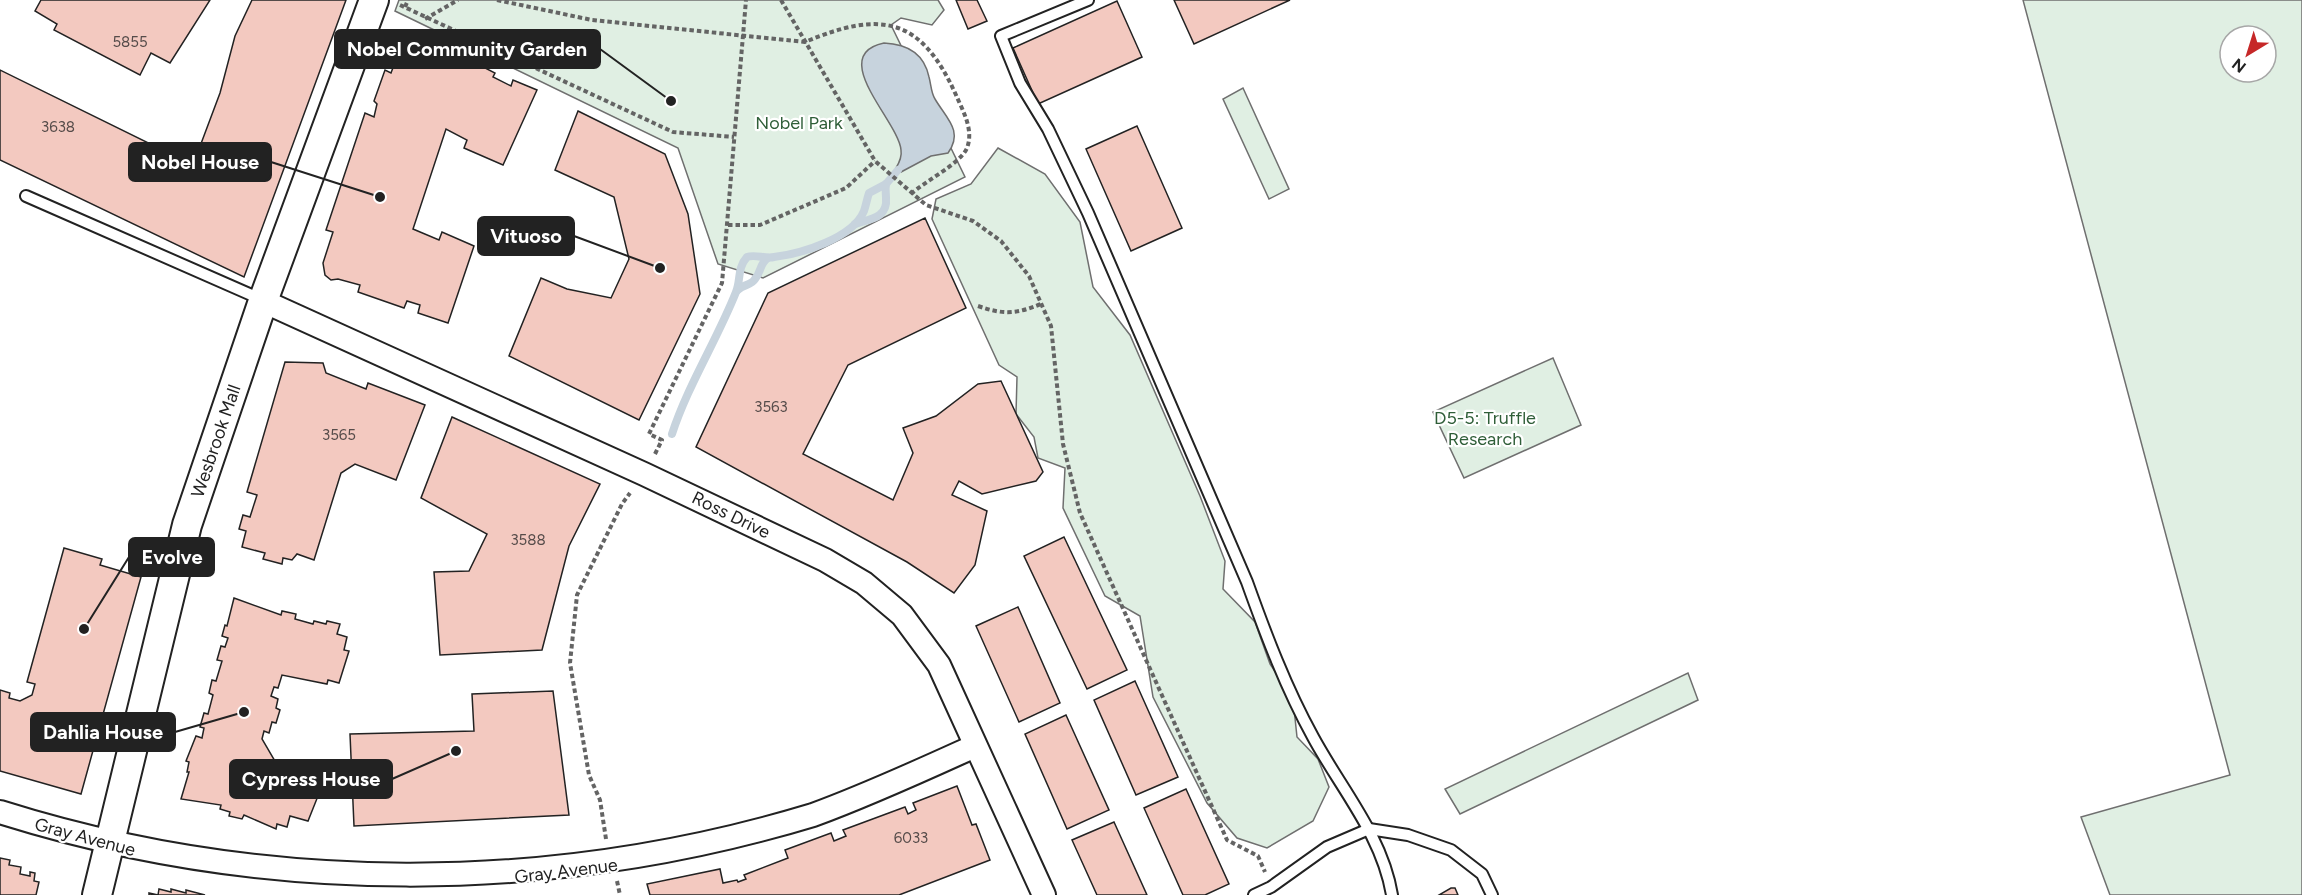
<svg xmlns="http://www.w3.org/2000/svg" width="2302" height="895" font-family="Figtree,sans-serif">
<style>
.green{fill:#e0efe3;stroke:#6f6f6f;stroke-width:1.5;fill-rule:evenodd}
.water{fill:#c7d3dd;stroke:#6f6f6f;stroke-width:1.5}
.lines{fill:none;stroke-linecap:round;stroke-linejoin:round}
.stream{stroke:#c7d3dd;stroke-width:8}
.building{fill:#f3c9c0;stroke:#222;stroke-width:1.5}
.service-casing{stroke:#222;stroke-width:14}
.minor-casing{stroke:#222;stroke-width:26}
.tertiary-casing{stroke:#222;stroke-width:32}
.path{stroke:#646464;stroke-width:4;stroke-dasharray:4.5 3;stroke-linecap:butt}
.service{stroke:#fff;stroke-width:10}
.minor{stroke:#fff;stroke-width:22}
.tertiary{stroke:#fff;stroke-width:28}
.labels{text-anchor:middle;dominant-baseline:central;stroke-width:4.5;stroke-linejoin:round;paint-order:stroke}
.number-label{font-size:15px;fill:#564c4a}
.park-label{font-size:18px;fill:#2f5e38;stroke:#fff}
.street-label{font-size:18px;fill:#222;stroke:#fff}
.leader{fill:none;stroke:#222;stroke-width:2}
.callout-dot{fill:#222;stroke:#fff;stroke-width:2}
.callout{fill:#222;stroke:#222;stroke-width:2}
.callout-label{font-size:20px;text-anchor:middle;font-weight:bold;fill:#fff}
</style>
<rect width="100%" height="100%" fill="#fff"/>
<g class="green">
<path d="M399,0H938L944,10L932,25L901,18L891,25L965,177L763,278L718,264L678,148L395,11Z"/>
<path d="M2023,0H2302V895H2110L2081,817L2230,775ZM2230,36H2266V72H2230Z"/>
<path d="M1243,88L1289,189L1269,199L1223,99Z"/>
<path d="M998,148L1045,174L1080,222L1093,287L1130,335L1200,496L1225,561L1223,589L1255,622L1270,664L1293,699L1297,737L1318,759L1329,787L1313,821L1267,848L1237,838L1207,803L1153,697L1140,616L1105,596L1063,508L1065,468L1038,458L1034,437L1016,414L1017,377L999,365L932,219L936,199L971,184Z"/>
<path d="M1553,358L1581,425L1464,478L1433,412Z"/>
<path d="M1688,673L1698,700L1460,814L1445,789Z"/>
</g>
<path class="water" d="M884,43C907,44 924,53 929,77C931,84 931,93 935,99C946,118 964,131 948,153L931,156L901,172L896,168C899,163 902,156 901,150C899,122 826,55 884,43Z"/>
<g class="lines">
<g class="stream">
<path d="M855,224C868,219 888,219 886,198C886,193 885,190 886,184"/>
<path d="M738,290C743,284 751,286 755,279C762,271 759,264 768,258"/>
<path d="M672,434C688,385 717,340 736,292C741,280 737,268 747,257C755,254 765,259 774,257C801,254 853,238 864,211C866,205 867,199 869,193L886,184L898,170"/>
</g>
</g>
<g class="building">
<path d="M41,0H210L170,63L151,53L140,75L54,30L57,24L35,11Z"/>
<path d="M252,0H346L244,277L0,160V70L193,165L220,93L235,36Z"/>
<path d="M956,0H977L987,21L968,29Z"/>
<path d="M1174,0H1290L1194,44Z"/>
<path d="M1117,1L1142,57L1038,104L1013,48Z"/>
<path d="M412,32L439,46L438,52L457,61L460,55L495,73L493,77L511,86L513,80L537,90L503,165L464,148L467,140L446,129L413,229L439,240L442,232L474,246L448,323L418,313L420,305L407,301L404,308L358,292L360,285L338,279L331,280L325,275L323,263L333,232L326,230L365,113L374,117L377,104L374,101L385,70L391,73L397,57H404Z"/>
<path d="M578,111L665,154L688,214L700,294L639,420L509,356L541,278L567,289L611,298L629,259L614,197L555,170Z"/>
<path d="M1137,126L1182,228L1131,251L1086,149Z"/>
<path d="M925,218L966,308L848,365L803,454L893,500L913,453L903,428L936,416L978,384L1001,381L1043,472L1036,481L982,494L959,481L952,495L987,511L975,565L954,593L907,562L696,447L768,293Z"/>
<path d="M285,362L323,363L326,373L366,389L368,383L425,405L396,480L355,464L341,473L314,560L297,554L292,560L283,558L282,564L263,559L265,553L242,547L246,531L239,529L243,515L250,517L257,495L247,492Z"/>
<path d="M452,417L600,484L569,546L542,650L440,655L434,572L469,571L487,534L421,498Z"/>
<path d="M1064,537L1127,670L1087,689L1024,556Z"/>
<path d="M64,548L102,559L100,565L141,577L81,794L0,771V690L10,693L9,698L20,701L32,695L35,684L27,682Z"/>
<path d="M234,598L281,615L282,611L296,614L295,619L313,624L314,621L326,624L327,621L340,624L337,634L347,637L344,650L349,651L339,683L328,680L327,684L282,675L278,688L274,687L271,696L278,699L276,708L280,710L276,723L272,722L269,733L264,731L262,739L276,763L284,766L285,761L295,764L294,768L321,776L318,786L314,785L311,793L318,796L308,821L290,816L287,827L277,824L276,829L244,815L242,819L229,816L230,812L220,809L221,805L181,799L189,772H187L189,762L186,761L196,736L202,738L204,728L200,727L204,713L208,714L213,695L209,693L212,680L216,681L222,661L217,660L221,646L225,647L228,638L222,636L225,625L227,626Z"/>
<path d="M1018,607L1060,703L1019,722L976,626Z"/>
<path d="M1135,681L1178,777L1136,795L1094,700Z"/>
<path d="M553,691L569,815L354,826L350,734L474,731L472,694Z"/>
<path d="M1066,715L1109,810L1067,829L1025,734Z"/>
<path d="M957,786L972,825L976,824L990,860L899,895H650L647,884L720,869L723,883L737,880L738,882L746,879L744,875L788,858L785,850L831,833L834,841L846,836L843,830L905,807L908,814L916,810L913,803Z"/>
<path d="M1186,789L1229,884L1205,895H1183L1144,808Z"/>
<path d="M1114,822L1147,895H1097L1072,840Z"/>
<path d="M0,858L10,860L9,865L21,867L20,874L30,876V872L35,873L34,881L39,882L36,895H0Z"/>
<path d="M1451,888H1455L1458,895H1439Z"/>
<path d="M159,889L171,892V889L186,893V890L205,895H149V893L158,895Z"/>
</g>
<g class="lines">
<defs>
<g id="service">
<path d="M1088,0L1001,36L1020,83L1048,129L1088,213L1247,582C1266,635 1286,688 1313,737C1341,789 1382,835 1392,895"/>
<path d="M26,196L263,300"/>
<path d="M1254,895L1271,887L1327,847L1369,829L1408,835L1451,850L1482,874L1492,895"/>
</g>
<g id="minor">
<path d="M263,301L644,474L825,560L864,583L902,615L939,665L1044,895"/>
<path d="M0,812C263,895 549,895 813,815C868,795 922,770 975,746"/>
</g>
<path id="tertiary" d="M97,895L187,525L263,301L374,0"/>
</defs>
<use href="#service" class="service-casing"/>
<use href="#minor" class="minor-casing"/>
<use href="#tertiary" class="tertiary-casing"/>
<g class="path">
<path d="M497,0L592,20L805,42C881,10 921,17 956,95C963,111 974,130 967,148C960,164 925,181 911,194"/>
<path d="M781,0L875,161L926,205L973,221L1001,241L1029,276L1051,326L1063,444L1080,513L1227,840L1258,856L1265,872"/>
<path d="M400,5L673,132L734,137"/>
<path d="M405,7L408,0"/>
<path d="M425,19L458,0"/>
<path d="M728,225H760L846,188L875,161"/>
<path d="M978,306C1004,315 1016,314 1041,304"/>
<path d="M655,454L662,440L649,434L722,283L746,0"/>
<path d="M606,839L600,800L589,775L570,663L577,595L622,504L630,493"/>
<path d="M617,881L620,895"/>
</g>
<use href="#service" class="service"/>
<use href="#minor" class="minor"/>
<use href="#tertiary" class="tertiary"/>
</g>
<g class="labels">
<g class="number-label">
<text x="130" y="42">5855</text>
<text x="58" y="127">3638</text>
<text x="771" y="407">3563</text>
<text x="339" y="435">3565</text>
<text x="528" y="540">3588</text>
<text x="911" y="838">6033</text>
</g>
<g class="park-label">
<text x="799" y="123">Nobel Park</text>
<text x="1485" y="418">D5-5: Truffle<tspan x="1485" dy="21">Research</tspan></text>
</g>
<g class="street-label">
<text transform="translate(216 441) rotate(-71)">Wesbrook Mall</text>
<text transform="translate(731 515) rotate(26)">Ross Drive</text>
<text transform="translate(85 837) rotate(15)">Gray Avenue</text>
<text transform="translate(566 871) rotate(-7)">Gray Avenue</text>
</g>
</g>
<path class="leader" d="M671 101L600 49M380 197L271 162M660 268L574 236M84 629L129 557M244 712L175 732M456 751L392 779"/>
<g class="callout-dot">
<circle cx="671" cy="101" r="6"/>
<circle cx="380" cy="197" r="6"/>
<circle cx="660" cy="268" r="6"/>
<circle cx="84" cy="629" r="6"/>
<circle cx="244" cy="712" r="6"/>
<circle cx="456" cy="751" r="6"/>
</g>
<g class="callout">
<rect x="335" y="30" width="265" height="38" rx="6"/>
<rect x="129" y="143" width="142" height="38" rx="6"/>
<rect x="478" y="217" width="96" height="38" rx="6"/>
<rect x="129" y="538" width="85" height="38" rx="6"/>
<rect x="31" y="713" width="144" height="38" rx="6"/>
<rect x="230" y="760" width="162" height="38" rx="6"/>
</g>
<g class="callout-label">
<text x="467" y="56">Nobel Community Garden</text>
<text x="200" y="169">Nobel House</text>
<text x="526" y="243">Vituoso</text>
<text x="172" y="564">Evolve</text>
<text x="103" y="739">Dahlia House</text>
<text x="311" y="786">Cypress House</text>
</g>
<g transform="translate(2248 54) rotate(218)"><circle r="28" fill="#ffffff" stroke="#a7a7a7" stroke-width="1.5"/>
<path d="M0-4.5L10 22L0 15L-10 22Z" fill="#c62828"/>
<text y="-9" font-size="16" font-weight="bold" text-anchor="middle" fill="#222222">N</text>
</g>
</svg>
